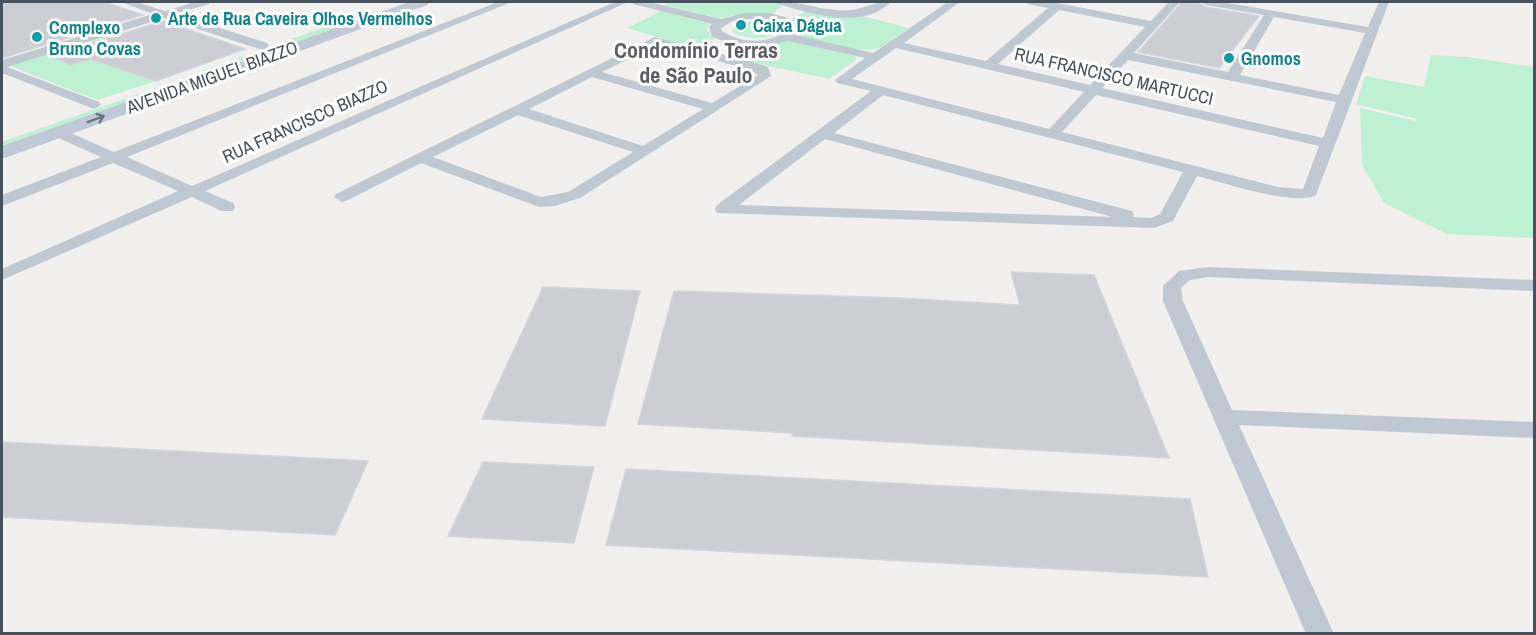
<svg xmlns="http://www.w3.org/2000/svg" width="1536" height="635" font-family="'Archivo Narrow',sans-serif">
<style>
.green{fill:#bef0d3}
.building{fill:#ccced4;stroke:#d3d5db;stroke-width:1.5}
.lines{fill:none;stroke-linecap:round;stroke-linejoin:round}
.street{fill:#c0c9d1;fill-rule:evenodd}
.secondary{fill:#c0cad6;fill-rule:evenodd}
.oneway{stroke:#6b7681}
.culture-dot{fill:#0f9aa8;stroke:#fff;stroke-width:2}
.labels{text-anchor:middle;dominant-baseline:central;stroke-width:6;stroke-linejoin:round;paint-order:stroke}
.far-culture-label{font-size:18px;font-weight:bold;fill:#0d838f;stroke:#fff;text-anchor:start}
.far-street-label{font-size:18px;fill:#47525d;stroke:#fff}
.far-district-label{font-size:22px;font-weight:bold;fill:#5c5f64;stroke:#fff}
</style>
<rect width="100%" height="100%" fill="#f2efef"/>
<g class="green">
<path d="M670,2H773L779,3L781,7L771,15L741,14L719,18L663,5Z"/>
<path d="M661,11L709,24L707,31L716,38L695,48L627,28Z"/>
<path d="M804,12L846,18L862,16L909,28L879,48L870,50L854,49L797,36L800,29L790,20Z"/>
<path d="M751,21L772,23L780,30C768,41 746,40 733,32L734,26Z"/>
<path d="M339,25V27L198,75L201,71L328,26Z"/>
<path d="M100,35L128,47L156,81L97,100L8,65L43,54L71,65L115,51L87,40Z"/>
<path d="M789,41L855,56L856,60L829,79C794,71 759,65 725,55L743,46Z"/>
<path d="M1431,55L1467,57L1534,67V238L1447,234L1384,203L1362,165L1360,108L1416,121L1417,119L1356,104L1365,76L1424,87Z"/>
<path d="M174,84L170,89L2,149V142L161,86Z"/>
</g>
<g class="building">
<path d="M2,2H104L143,15L2,58Z"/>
<path d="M1182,2L1200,4L1206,7L1259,16L1219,68L1138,52Z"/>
<path d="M163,21L245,49L156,81L90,59L71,65L49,56Z"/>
<path d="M1011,272L1094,275L1169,458L792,436L793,433L638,424L674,291L900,298L1020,305Z"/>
<path d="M543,287L640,291L605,426L482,419Z"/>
<path d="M2,442L368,461L335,535L2,517Z"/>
<path d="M483,462L594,467L574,543L448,536Z"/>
<path d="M626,469L1190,499L1208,577L606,545Z"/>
</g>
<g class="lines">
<g class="street">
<path d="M121,2H136L165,11L195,2H210L209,4L176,14L267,43L269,46L267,49H259L164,18L7,67L99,102L101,105L94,109L2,73V60L153,14Z"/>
<path d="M498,2H512L127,157L192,186L615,2H628L205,191L233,203L235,207L233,211H221L192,197L2,280V269L178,191L113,163L2,206V195L101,157L54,136L52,133L54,130H64L114,152Z"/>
<path d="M632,2H649L721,19L744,13H769L785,17L796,24L799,32L796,35L873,53L948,2H960L904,43L986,61L1048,8L1028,4L1027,2L1057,3L1151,21L1169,2H1180L1134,53L1228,72L1264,15L1206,5L1201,2H1222L1368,27L1379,2H1389L1316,195C1295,207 1222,182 1197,176L1173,221L1154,228L717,213L715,209L717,205L871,91L837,83L835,80L865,58L788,41L765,47H744L729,44L712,36L709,27L712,24L633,4ZM1059,10L1145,27L1090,85L998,64ZM1274,17L1365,33L1339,95L1240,75ZM750,19L772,21L786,27L787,31C768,44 741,44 722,31L721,28L733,21ZM896,48L1084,92L1049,129L852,79ZM1128,60L1336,102L1323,138L1102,88ZM883,95L1183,172L1160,214L1151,218L1133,217L1134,215L1132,211L834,133ZM1096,95L1319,146L1303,189L1278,187L1062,132ZM825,139L1113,217L739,205Z"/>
<path d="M776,2C801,0 825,13 851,10C865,9 877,0 891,2C862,31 811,13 777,4Z"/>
<path d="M655,37L756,63L768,67L771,76L580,198L555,206L539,207L421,163L348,200L342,202L334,197L336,194ZM656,45L748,69L758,75L712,103L602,72ZM592,77L703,109L643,146L529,109ZM518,115L633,152L568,192L541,197L433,157Z"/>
<path d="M1208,267L1534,280V291L1208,277L1190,280L1181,288L1183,301L1232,410L1534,422V438L1239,425L1334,634H1306L1163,301V286L1179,271Z"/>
</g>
<path class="secondary" d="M409,2H430L427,5L2,159V146Z"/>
</g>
<defs><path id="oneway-shaft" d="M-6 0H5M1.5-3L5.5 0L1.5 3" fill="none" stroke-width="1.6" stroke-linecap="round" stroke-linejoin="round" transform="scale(1.5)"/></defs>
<use class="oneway" href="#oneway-shaft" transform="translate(96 119) rotate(-20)"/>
<g class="culture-dot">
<circle cx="156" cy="18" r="6"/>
<circle cx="741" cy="25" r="6"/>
<circle cx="37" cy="37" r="6"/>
<circle cx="1229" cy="58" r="6"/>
</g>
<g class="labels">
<g class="far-culture-label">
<text x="168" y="18">Arte de Rua Caveira Olhos Vermelhos</text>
<text x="753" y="25">Caixa Dágua</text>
<text x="49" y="27">Complexo<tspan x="49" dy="21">Bruno Covas</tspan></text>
<text x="1241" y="58">Gnomos</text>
</g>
<g class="far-street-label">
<text transform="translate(1114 76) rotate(13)">RUA FRANCISCO MARTUCCI</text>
<text transform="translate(212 77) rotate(-20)">AVENIDA MIGUEL BIAZZO</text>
<text transform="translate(305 121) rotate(-24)">RUA FRANCISCO BIAZZO</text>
</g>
<g class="far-district-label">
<text x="696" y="50">Condomínio Terras<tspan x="696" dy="25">de São Paulo</tspan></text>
</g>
</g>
<rect width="1536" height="635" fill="none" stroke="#47525d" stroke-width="6"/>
</svg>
